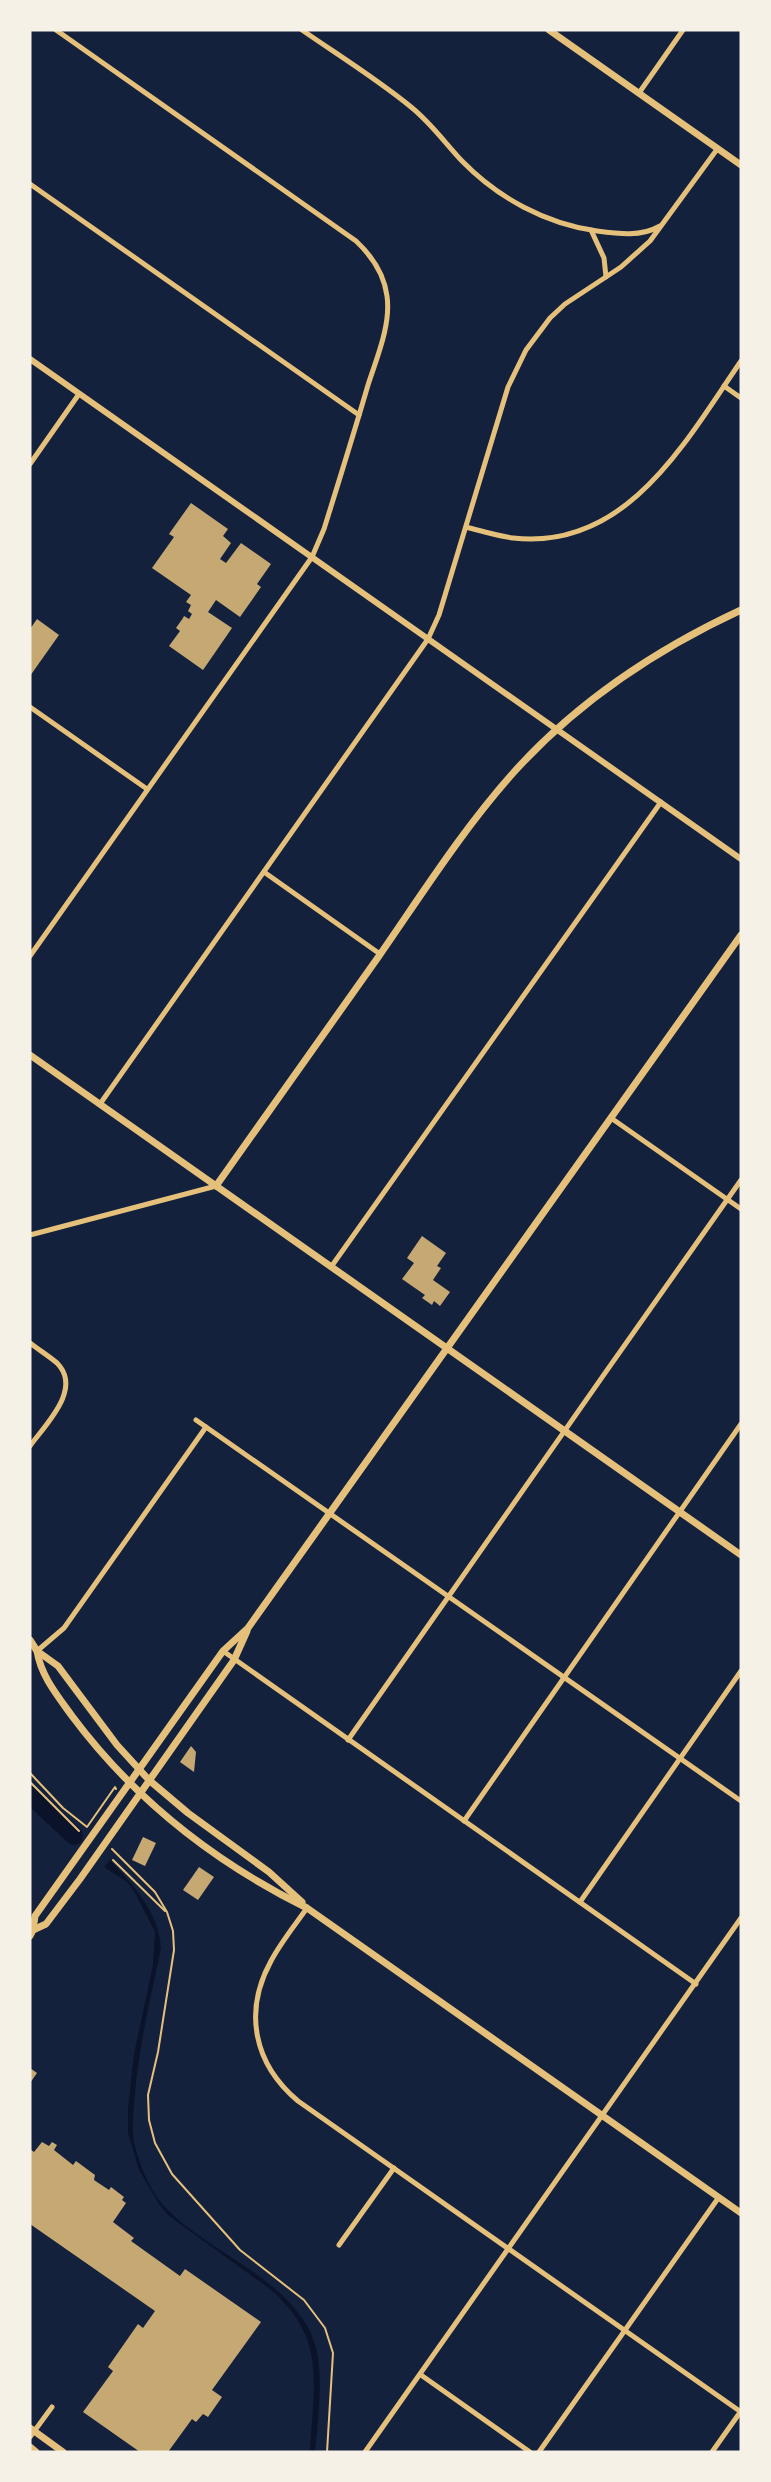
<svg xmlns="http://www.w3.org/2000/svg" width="771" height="2482" font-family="'Space Grotesk',sans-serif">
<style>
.water{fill:#0b132b}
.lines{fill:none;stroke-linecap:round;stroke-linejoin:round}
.river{stroke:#0b132b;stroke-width:18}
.building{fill:#c6a872}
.path{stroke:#e5c07b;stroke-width:2}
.minor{stroke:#e5c07b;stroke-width:5}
.tertiary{stroke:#e5c07b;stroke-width:6}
.secondary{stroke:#e5c07b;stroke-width:7}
</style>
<rect width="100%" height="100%" fill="#14213d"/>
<path class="water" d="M110,1860C133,1885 159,1912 161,1948C151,1997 139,2044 135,2094C134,2110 131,2126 134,2142C139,2164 150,2192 166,2208C209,2254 303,2283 317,2352C323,2384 318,2419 315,2452H310C313,2386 328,2339 270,2289L169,2216L159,2204L139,2170L128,2133V2108L134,2054L153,1965L155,1932L134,1891L127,1882L104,1867Z"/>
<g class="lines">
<path class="river" d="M30,1795L74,1836"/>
</g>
<g class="building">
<path d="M191,503L228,529L223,536L231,543L220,559L226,563L241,543L271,564L257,584L261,587L240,617L216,600L208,612L232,628L203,670L169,646L180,631L176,628L183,618L184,616L189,619L192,614L188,611L191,605L186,602L191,595L152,568L174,537L169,534Z"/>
<path d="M37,619L59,635L30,676V629Z"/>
<path d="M422,1236L446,1253L437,1266L441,1268L433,1280L450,1292L440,1306L434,1301L432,1305L422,1298L425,1295L402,1279L414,1263L407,1258Z"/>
<path d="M191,1746L196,1752L194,1772L180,1762Z"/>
<path d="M143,1837L156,1843L145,1866L132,1860Z"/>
<path d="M199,1867L214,1877L198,1900L183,1890Z"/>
<path d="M30,2068L37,2073L30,2083Z"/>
<path d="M42,2142L49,2146L52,2142L57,2145L54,2150L73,2165L76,2161L95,2175L94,2180L109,2190L111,2187L124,2197L122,2200L126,2203L113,2222L134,2238L131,2241L180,2276L185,2269L261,2322L212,2390L222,2397L208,2417L203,2414L196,2422L192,2419L168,2452H140L83,2412L113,2371L108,2367L138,2324L143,2328L155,2311L30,2224V2149L34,2152Z"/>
</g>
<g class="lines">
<g class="path">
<path d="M30,1773L63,1808L87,1827L115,1787L116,1789"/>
<path d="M30,1782L79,1831"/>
<path d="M112,1849L155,1892L167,1912L173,1931L174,1950L158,2052L148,2095L149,2120L155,2143L172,2174L240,2250L304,2300L325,2328L333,2353L327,2452"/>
<path d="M113,1860L165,1911"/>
</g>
<g class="minor">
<path d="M302,30C338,55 377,79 411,107C431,123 445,143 462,161C498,198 546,224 597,231C619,234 641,237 660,226"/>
<path d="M639,93L683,30"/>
<path d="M30,184L359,415"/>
<path d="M591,230L604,258L606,277"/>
<path d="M724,386L741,398"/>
<path d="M30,464L79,394"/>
<path d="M466,527C482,531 497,536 513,538C627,551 686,441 741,361"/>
<path d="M30,707L147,789"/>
<path d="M264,872L380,954"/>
<path d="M30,956L312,557L324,529C339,481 354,433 368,385C377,357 391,325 387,296C384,273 372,256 356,241L56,30"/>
<path d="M100,1104L428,639L439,615L508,387L526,350L550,318L565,304L621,267L650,241L718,148"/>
<path d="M611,1118L741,1209"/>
<path d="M30,1235L216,1186"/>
<path d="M331,1267L661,802"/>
<path d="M30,1343C39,1350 49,1356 57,1363C83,1389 45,1425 30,1446"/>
<path d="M196,1420L741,1801"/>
<path d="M37,1651L64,1628L206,1427"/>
<path d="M223,1651L696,1984"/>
<path d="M348,1740C480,1553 609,1366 741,1180"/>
<path d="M464,1821L741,1424"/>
<path d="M580,1902L741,1671"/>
<path d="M307,1908C295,1925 281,1942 271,1961C243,2012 254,2064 298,2101L741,2412"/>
<path d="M339,2245L394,2168"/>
<path d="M421,2375L530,2452"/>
<path d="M30,2437L52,2407"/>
<path d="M365,2452L741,1918"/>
<path d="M539,2452L719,2197"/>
<path d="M712,2452L741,2411"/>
</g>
<path class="tertiary" d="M30,359L741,859"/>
<g class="secondary">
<path d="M549,30L741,165"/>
<path d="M30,1055L741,1555"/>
<path d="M216,1186C270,1109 325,1033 379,956C422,894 463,829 514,772C578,701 655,650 741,610"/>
<path d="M30,1640L37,1651L58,1666L117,1745L149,1780L188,1813L269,1872L302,1902"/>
<path d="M37,1651C41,1676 57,1695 72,1716C134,1799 214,1862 307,1908L741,2213"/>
<path d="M33,1930L46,1924L80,1879L234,1660L247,1631"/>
<path d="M30,1936L33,1930L35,1916L223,1651L248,1628L741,935"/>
<path d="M30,2428L63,2452"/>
<path d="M30,2447L36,2452"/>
</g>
</g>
<rect width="771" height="2482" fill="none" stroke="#f6f1e7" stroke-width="63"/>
</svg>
